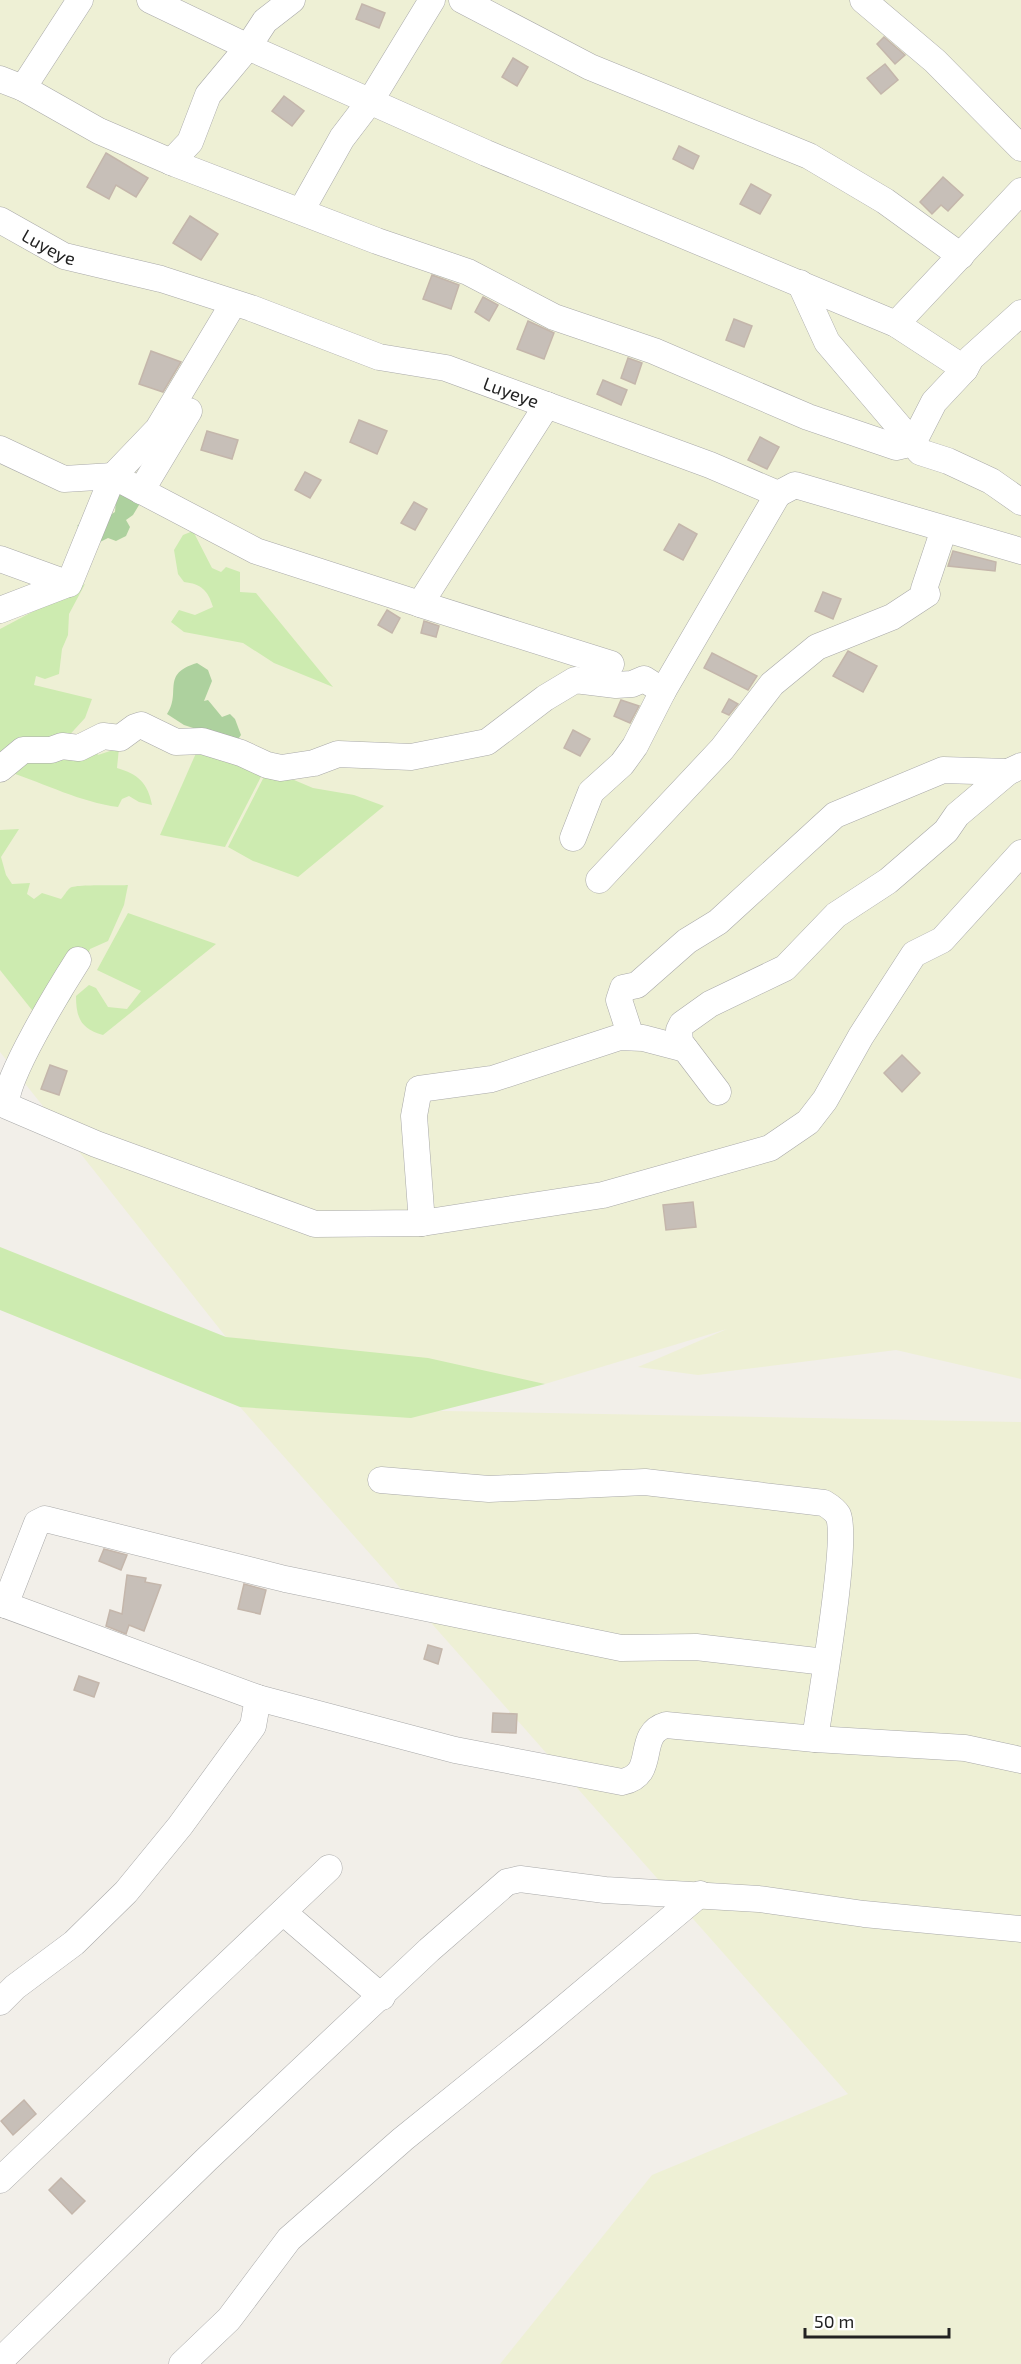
<svg xmlns="http://www.w3.org/2000/svg" width="1021" height="2364" font-family="'Exo 2',sans-serif">
<style>
.farmland{fill:#eef0d5}
.grass{fill:#cdebb0}
.forest{fill:#add19e}
.building{fill:#c7bfb8;stroke:#c4b6ab;stroke-width:1.5}
.lines{fill:none;stroke-linecap:round;stroke-linejoin:round}
.minor-casing{stroke:#a9a9a9;stroke-width:27}
.minor{stroke:#fff;stroke-width:26}
.labels{text-anchor:middle;dominant-baseline:central;stroke-width:5;stroke-linejoin:round;paint-order:stroke}
.street-label{font-size:18px;fill:#222;stroke:#fff}
</style>
<rect width="100%" height="100%" fill="#f2efe9"/>
<g class="farmland">
<path d="M0,0H1021V1379L896,1350L698,1375L638,1367L727,1329L545,1384L226,1337L0,1052Z"/>
<path d="M240,1407L1021,1422V2364H500L652,2175L848,2094Z"/>
</g>
<g class="grass">
<path d="M193,531L212,568L221,572L226,567L240,572V592L256,593L333,687L274,663L243,643L184,632L171,622L179,610L195,615L213,607C208,590 201,584 184,582L178,574L174,550L183,535Z"/>
<path d="M85,584L69,614L68,635L62,649L59,674L45,679L36,676L34,685L92,699L85,718L64,741L96,745L98,755L119,748L117,768C138,774 148,783 152,805L139,802L129,796L122,799L118,807C80,802 46,784 9,772L0,771V629Z"/>
<path d="M200,744L265,769L225,847L160,835Z"/>
<path d="M268,769L313,788L354,795L384,806L298,877L253,861L228,847Z"/>
<path d="M19,829L1,857L6,875L12,884L30,883L27,894L34,899L42,893L61,899C64,896 67,890 70,888C75,884 118,886 128,885L124,905L108,941L90,949L71,998L48,1030L0,970V830Z"/>
<path d="M128,913L216,944L103,1035C81,1029 76,1018 76,996L89,985L96,988L108,1007L127,1009L141,991L97,970Z"/>
<path d="M0,1247L226,1337L428,1358L545,1384L411,1418L240,1407L0,1310Z"/>
</g>
<g class="forest">
<path d="M124,486L139,505L133,515L126,520L130,527L126,536L116,541L108,538L98,543L91,532L77,526C89,516 102,521 115,512L116,499Z"/>
<path d="M197,663L208,670L212,681L204,701L208,700L222,717L230,714L235,719L241,735L236,742L184,725L167,714C182,692 160,674 197,663Z"/>
</g>
<g class="building">
<path d="M362,4L385,13L379,28L356,19Z"/>
<path d="M884,37L905,55L895,64L877,44Z"/>
<path d="M513,58L528,67L517,86L502,77Z"/>
<path d="M885,64L898,80L881,94L867,78Z"/>
<path d="M284,96L304,111L292,126L272,111Z"/>
<path d="M679,146L699,156L693,169L673,159Z"/>
<path d="M106,153L148,178L136,197L116,185L109,199L87,187Z"/>
<path d="M943,177L963,195L948,211L941,205L932,214L920,202Z"/>
<path d="M751,184L771,195L760,214L740,204Z"/>
<path d="M190,216L218,234L201,260L173,243Z"/>
<path d="M432,275L459,285L451,309L423,299Z"/>
<path d="M483,297L498,305L489,321L475,312Z"/>
<path d="M734,319L752,326L744,347L726,340Z"/>
<path d="M528,321L554,333L544,359L517,349Z"/>
<path d="M151,351L181,362L163,392L139,384Z"/>
<path d="M628,358L642,363L635,384L621,378Z"/>
<path d="M603,380L627,390L621,405L597,394Z"/>
<path d="M359,420L387,431L377,454L350,442Z"/>
<path d="M207,431L238,440L232,459L201,450Z"/>
<path d="M760,437L779,447L767,469L748,460Z"/>
<path d="M305,472L321,480L310,498L295,490Z"/>
<path d="M414,502L427,509L415,530L401,523Z"/>
<path d="M679,524L697,534L683,560L664,550Z"/>
<path d="M953,551L996,562L995,571L948,566Z"/>
<path d="M823,592L841,599L833,619L815,611Z"/>
<path d="M387,610L400,618L392,633L378,625Z"/>
<path d="M424,621L439,626L436,637L421,633Z"/>
<path d="M848,651L877,666L863,692L833,676Z"/>
<path d="M712,653L757,676L748,690L704,668Z"/>
<path d="M729,699L738,704L729,715L722,712Z"/>
<path d="M621,700L639,706L630,723L614,716Z"/>
<path d="M573,730L590,739L580,756L564,748Z"/>
<path d="M902,1055L920,1073L902,1092L884,1073Z"/>
<path d="M50,1065L67,1071L59,1095L41,1089Z"/>
<path d="M693,1202L696,1227L666,1230L663,1205Z"/>
<path d="M104,1549L127,1555L121,1570L99,1561Z"/>
<path d="M127,1575L146,1578L145,1582L161,1585L144,1631L129,1625L126,1634L106,1626L110,1610L122,1614Z"/>
<path d="M244,1584L266,1590L260,1614L238,1609Z"/>
<path d="M428,1645L442,1649L438,1664L424,1659Z"/>
<path d="M79,1676L99,1683L94,1697L74,1690Z"/>
<path d="M493,1713L517,1714L516,1733L492,1732Z"/>
<path d="M24,2100L36,2114L13,2135L1,2121Z"/>
<path d="M61,2178L85,2201L72,2214L49,2190Z"/>
</g>
<g class="lines">
<defs>
<g id="minor">
<path d="M150,0L248,47L486,153L896,324L965,369"/>
<path d="M462,0L590,67L809,156L885,201L961,256"/>
<path d="M863,0L935,61L1021,148"/>
<path d="M0,79L23,88L99,131L176,164L377,241L468,272L554,317L654,351L808,417L896,447L913,443L920,452L948,461L991,481L1021,502"/>
<path d="M23,88L80,0"/>
<path d="M171,162L190,142L208,95L248,47L265,21L292,0"/>
<path d="M301,211L342,138L371,100L432,0"/>
<path id="s1" d="M0,220L64,256L161,279L251,308L379,357L446,368L710,465L778,494L795,485L1021,551"/>
<path d="M800,283L827,342L913,443L934,402L965,369L971,358L1021,313"/>
<path d="M896,324L1021,191"/>
<path d="M0,449L64,479L113,476L256,551L420,604L547,405"/>
<path d="M141,491L189,411"/>
<path d="M0,559L69,584L113,476L158,429L233,304"/>
<path d="M420,604L611,664"/>
<path d="M0,610L65,585"/>
<path d="M0,769L23,750H51L62,746L79,748L103,736L120,738L135,727L141,725L176,742L202,741L241,753L267,765L281,768L314,763L338,754L411,757L487,742L545,698L575,680L616,685L632,684L644,679L663,691"/>
<path d="M573,838L591,792L622,764L635,746L663,691L778,494"/>
<path d="M599,880L722,749L772,684L817,647L892,617L927,594L924,589L944,529"/>
<path d="M78,960C64,982 0,1085 7,1106L96,1144L315,1224L422,1223L603,1195L770,1148L808,1122L825,1100L861,1036L914,954L942,940L1021,853"/>
<path d="M631,1037L619,1000L623,988L637,985L687,941L718,922L835,815L943,770L1008,772"/>
<path d="M718,1092L680,1042L679,1030L682,1024L710,1004L785,968L836,915L888,881L946,831L957,815L1008,772L1021,766"/>
<path d="M422,1223L414,1116L419,1089L492,1079L620,1037L643,1038L685,1049"/>
<path d="M381,1480L489,1489L645,1482L824,1503C829,1506 835,1510 838,1515C849,1538 820,1704 815,1739"/>
<path d="M0,1603L258,1698L455,1750L622,1782C659,1775 634,1734 666,1725L815,1739L965,1748L1021,1760"/>
<path d="M5,1605L37,1523L45,1519L285,1579L621,1648L696,1647L825,1662"/>
<path d="M283,1912L382,1997"/>
<path d="M0,2002L15,1987L74,1943L126,1892L180,1826L253,1726L258,1698"/>
<path d="M0,2180L329,1868"/>
<path d="M0,2361L207,2159L429,1950L507,1882L520,1879L605,1890L759,1899L864,1914L1021,1929"/>
<path d="M182,2364L229,2319L289,2239L403,2139L532,2035L700,1894"/>
</g>
</defs>
<use href="#minor" class="minor-casing"/>
<use href="#minor" class="minor"/>
</g>
<g class="labels">
<g class="street-label">
<text stroke="none"><textPath href="#s1" startOffset="56">Luyeye</textPath></text>
<text stroke="none"><textPath href="#s1" startOffset="542">Luyeye</textPath></text>
</g>
</g>
<path d="M805 2328v9h144v-9" fill="none" stroke="#222222" stroke-width="3"/>
<text x="814" y="2328" font-size="18" fill="#222222" stroke="#ffffff" stroke-width="4.5" paint-order="stroke">50 m</text>
</svg>
